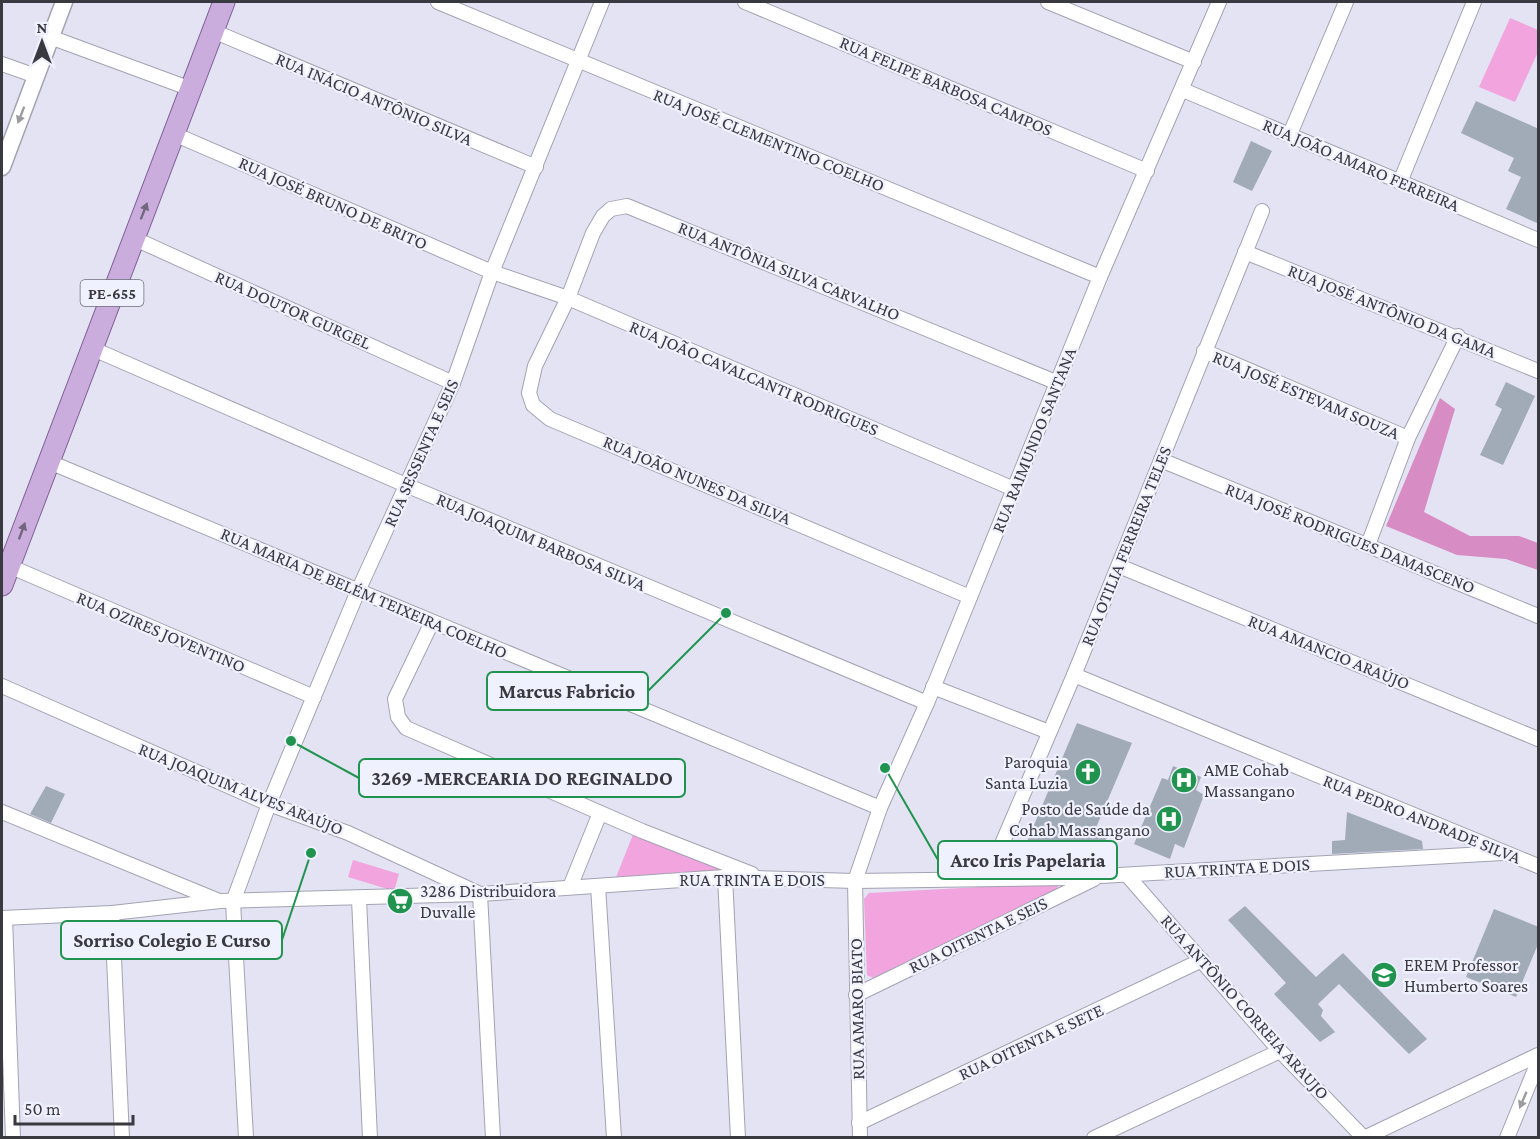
<svg xmlns="http://www.w3.org/2000/svg" width="1540" height="1139" font-family="'Crimson Pro',serif">
<style>
.green{fill:#f1a4dd}
.forest{fill:#d78cc3}
.building{fill:#a1aab7}
.lines{fill:none;stroke-linecap:round;stroke-linejoin:round}
.minor-casing{stroke:#a2a3b2;stroke-width:16}
.tertiary-casing{stroke:#a2a3b2;stroke-width:19}
.primary-casing{stroke:#806197;stroke-width:23}
.minor{stroke:#fff;stroke-width:14}
.tertiary{stroke:#fff;stroke-width:16}
.primary{stroke:#caaddd;stroke-width:21}
.oneway{fill:#9c9ca0}
.oneway2{fill:#73677f}
.labels{text-anchor:middle;dominant-baseline:central;stroke-width:4.5;stroke-linejoin:round;paint-order:stroke}
.shield{fill:#f0f1fe;stroke:#707079;stroke-width:1.5}
.shield-label{font-size:16px;font-weight:bold;fill:#393940}
.street-label{font-size:18px;fill:#393940;stroke:#f0f1fe}
.poi-label{font-size:18px;fill:#393940;stroke:#f0f1fe;text-anchor:start}
.leader{fill:none;stroke:#20944f;stroke-width:2}
.callout-dot{fill:#20944f;stroke:#f0f1fe;stroke-width:2}
.callout{fill:#f0f1fe;stroke:#20944f;stroke-width:2}
.callout-label{font-size:20px;text-anchor:middle;font-weight:bold;fill:#393940}
</style>
<rect width="100%" height="100%" fill="#e3e3f3"/>
<g class="green">
<path d="M1510,18L1538,30V52L1515,102L1479,87Z"/>
<path d="M634,832L729,871L615,880Z"/>
<path d="M353,860L399,874L394,891L348,877Z"/>
<path d="M1057,883L1058,890L873,978L867,975L864,899L869,893Z"/>
</g>
<path class="forest" d="M1440,398L1455,409L1424,512L1470,536H1519L1538,543V570L1506,559L1457,555L1386,526Z"/>
<g class="building">
<path d="M1476,101L1539,129V224L1506,209L1521,177L1508,171L1514,158L1461,133Z"/>
<path d="M1251,141L1272,151L1252,191L1233,182Z"/>
<path d="M1506,382L1535,396L1503,465L1480,455L1502,409L1495,405Z"/>
<path d="M1077,723L1132,743L1095,830L1108,835L1094,867L1079,863H1018Z"/>
<path d="M1173,766L1201,777L1196,790L1204,795L1184,848L1175,844L1170,859L1134,844L1162,778L1168,780Z"/>
<path d="M46,786L65,794L51,823L30,814Z"/>
<path d="M1347,812L1422,841L1423,849L1332,854V841L1345,840Z"/>
<path d="M1245,906L1316,977L1343,953L1427,1039L1409,1054L1339,984L1318,1004L1323,1010L1321,1016L1335,1032L1320,1042L1274,994L1286,983L1228,920Z"/>
<path d="M1494,909L1539,927V942L1516,997L1466,977Z"/>
</g>
<g class="lines">
<defs>
<g id="minor">
<path d="M438,2L1100,277"/>
<path d="M745,2L1147,171"/>
<path d="M1048,2L1194,62"/>
<path d="M213,31L536,167"/>
<path d="M50,37L191,89"/>
<path d="M2,64L36,76"/>
<path d="M1183,90L1538,240"/>
<path d="M174,134L492,272L568,298L1014,489"/>
<path d="M1290,134L1346,2"/>
<path d="M1400,182L1474,2"/>
<path d="M133,238L453,383"/>
<path d="M1245,252L1538,371"/>
<path d="M91,348L408,486L927,703"/>
<path d="M1204,351L1408,438"/>
<path d="M1161,460L1538,616"/>
<path d="M47,461L880,808"/>
<path d="M1368,545L1408,438L1458,336"/>
<path d="M9,566L314,697"/>
<path d="M1119,566L1538,739"/>
<path d="M970,597L550,419L533,405L529,393L535,366L568,298L593,233L603,216L611,209L627,206L1058,383"/>
<path d="M432,622L395,699L398,717L406,728L642,831L752,874"/>
<path d="M1074,675L1538,866"/>
<path d="M2,686L269,804L348,833L478,893"/>
<path d="M933,687L1049,732"/>
<path d="M2,812L219,901"/>
<path d="M1127,875L1280,1051L1364,1138"/>
<path d="M725,877L738,1138"/>
<path d="M987,879L1074,675L1262,211"/>
<path d="M598,886L614,1138"/>
<path d="M570,887L600,813"/>
<path d="M480,894L493,1138"/>
<path d="M359,899L370,1138"/>
<path d="M112,913L122,1138"/>
<path d="M2,918L112,913L220,901L480,894L725,877L855,881L1066,878L1502,853"/>
<path d="M5,918L13,1138"/>
<path d="M856,995L1094,879"/>
<path d="M859,1123L1202,960"/>
<path d="M246,1138L233,902L269,804L358,591L453,383L492,272L602,2"/>
<path d="M860,1138L855,881L880,808L927,703L1100,277L1219,2"/>
<path d="M1094,1138L1280,1051"/>
<path d="M1364,1138L1538,1055"/>
<path d="M1507,1138L1538,1062"/>
</g>
<path id="tertiary" d="M2,167L64,2"/>
<path id="primary" d="M2,585L224,2"/>
</defs>
<use href="#minor" class="minor-casing"/>
<use href="#tertiary" class="tertiary-casing"/>
<use href="#primary" class="primary-casing"/>
<use href="#minor" class="minor"/>
<use href="#tertiary" class="tertiary"/>
<use href="#primary" class="primary"/>
</g>
<defs><path id="oneway-solid" d="M-6-.8H1V-3.2L6.5 0L1 3.2V.8H-6Z" transform="scale(1.5)"/></defs>
<g class="oneway">
<use href="#oneway-solid" transform="translate(21 115) rotate(111)"/>
<use href="#oneway-solid" transform="translate(1523 1100) rotate(113)"/>
</g>
<g class="oneway2">
<use href="#oneway-solid" transform="translate(144 211) rotate(-69)"/>
<use href="#oneway-solid" transform="translate(22 531) rotate(-70)"/>
</g>
<defs>
<symbol id="church-disc" viewBox="-11 -11 22 22"><circle r="9.5" fill="#20944f" stroke="#f0f1fe"/><path d="M-1.2-6h2.4v3.5h3.3v2.4h-3.3V6h-2.4V-.1h-3.3v-2.4h3.3Z" fill="#fff"/></symbol>
<symbol id="hospital-disc" viewBox="-11 -11 22 22"><circle r="9.5" fill="#20944f" stroke="#f0f1fe"/><path d="M-5-5h3v3.5h4V-5h3V5h-3V1.5h-4V5h-3Z" fill="#fff"/></symbol>
<symbol id="supermarket-disc" viewBox="-11 -11 22 22"><circle r="9.5" fill="#20944f" stroke="#f0f1fe"/><path d="M-6-5.5h2.5l.6 2H6L4.5 2H-2.5L-4.4-4H-6ZM-1.5 3.2a1.3 1.3 0 1 0 .1 0ZM3 3.2a1.3 1.3 0 1 0 .1 0Z" fill="#fff"/></symbol>
<symbol id="school-disc" viewBox="-11 -11 22 22"><circle r="9.5" fill="#20944f" stroke="#f0f1fe"/><path d="M0-5L7-2L0 1L-7-2ZM-4 1L0 2.5L4 1V4Q0 6-4 4Z" fill="#fff"/></symbol>
</defs>
<g fill-rule="evenodd">
<use href="#church-disc" x="1073" y="757" width="30" height="30"/>
<use href="#hospital-disc" x="1169" y="765" width="30" height="30"/>
<use href="#hospital-disc" x="1154" y="804" width="30" height="30"/>
<use href="#supermarket-disc" x="385" y="886" width="30" height="30"/>
<use href="#school-disc" x="1369" y="960" width="30" height="30"/>
</g>
<g class="labels">
<rect class="shield" x="80.5" y="280" width="63" height="26" rx="4.5"/>
<g class="shield-label">
<text x="112" y="293">PE-655</text>
</g>
<g class="street-label">
<text transform="translate(946 86) rotate(23)">RUA FELIPE BARBOSA CAMPOS</text>
<text transform="translate(374 99) rotate(23)">RUA INÁCIO ANTÔNIO SILVA</text>
<text transform="translate(769 140) rotate(22)">RUA JOSÉ CLEMENTINO COELHO</text>
<text transform="translate(1361 165) rotate(23)">RUA JOÃO AMARO FERREIRA</text>
<text transform="translate(333 203) rotate(24)">RUA JOSÉ BRUNO DE BRITO</text>
<text transform="translate(789 271) rotate(22)">RUA ANTÔNIA SILVA CARVALHO</text>
<text transform="translate(293 310) rotate(24)">RUA DOUTOR GURGEL</text>
<text transform="translate(1392 311) rotate(22)">RUA JOSÉ ANTÔNIO DA GAMA</text>
<text transform="translate(754 378) rotate(23)">RUA JOÃO CAVALCANTI RODRIGUES</text>
<text transform="translate(1306 395) rotate(23)">RUA JOSÉ ESTEVAM SOUZA</text>
<text transform="translate(1034 440) rotate(-68)">RUA RAIMUNDO SANTANA</text>
<text transform="translate(421 453) rotate(-66)">RUA SESSENTA E SEIS</text>
<text transform="translate(697 480) rotate(23)">RUA JOÃO NUNES DA SILVA</text>
<text transform="translate(1350 538) rotate(22)">RUA JOSÉ RODRIGUES DAMASCENO</text>
<text transform="translate(541 542) rotate(23)">RUA JOAQUIM BARBOSA SILVA</text>
<text transform="translate(1126 546) rotate(-68)">RUA OTILIA FERREIRA TELES</text>
<text transform="translate(364 593) rotate(23)">RUA MARIA DE BELÉM TEIXEIRA COELHO</text>
<text transform="translate(161 632) rotate(23)">RUA OZIRES JOVENTINO</text>
<text transform="translate(1329 652) rotate(22)">RUA AMANCIO ARAÚJO</text>
<text transform="translate(241 789) rotate(22)">RUA JOAQUIM ALVES ARAÚJO</text>
<text transform="translate(1422 819) rotate(22)">RUA PEDRO ANDRADE SILVA</text>
<text transform="translate(1237 868) rotate(-3)">RUA TRINTA E DOIS</text>
<text x="752" y="880">RUA TRINTA E DOIS</text>
<text transform="translate(978 935) rotate(-26)">RUA OITENTA E SEIS</text>
<text transform="translate(1245 1007) rotate(48)">RUA ANTÔNIO CORREIA ARAUJO</text>
<text transform="translate(857 1009) rotate(-91)">RUA AMARO BIATO</text>
<text transform="translate(1031 1042) rotate(-25)">RUA OITENTA E SETE</text>
</g>
<g class="poi-label">
<text x="1068" y="762" text-anchor="end">Paroquia<tspan x="1068" dy="21">Santa Luzia</tspan></text>
<text x="1204" y="770">AME Cohab<tspan x="1204" dy="21">Massangano</tspan></text>
<text x="1150" y="809" text-anchor="end">Posto de Saúde da<tspan x="1150" dy="21">Cohab Massangano</tspan></text>
<text x="420" y="891">3286 Distribuidora<tspan x="420" dy="21">Duvalle</tspan></text>
<text x="1404" y="965">EREM Professor<tspan x="1404" dy="21">Humberto Soares</tspan></text>
</g>
</g>
<path class="leader" d="M726 613L648 691M291 741L359 778M885 768L938 860M311 853L282 940"/>
<g class="callout-dot">
<circle cx="726" cy="613" r="6"/>
<circle cx="291" cy="741" r="6"/>
<circle cx="885" cy="768" r="6"/>
<circle cx="311" cy="853" r="6"/>
</g>
<g class="callout">
<rect x="487" y="672" width="161" height="38" rx="6"/>
<rect x="359" y="759" width="326" height="38" rx="6"/>
<rect x="938" y="841" width="179" height="38" rx="6"/>
<rect x="61" y="921" width="221" height="38" rx="6"/>
</g>
<g class="callout-label">
<text x="567" y="698">Marcus Fabricio</text>
<text x="522" y="785">3269 -MERCEARIA DO REGINALDO</text>
<text x="1028" y="867">Arco Iris Papelaria</text>
<text x="172" y="947">Sorriso Colegio E Curso</text>
</g>
<rect width="1540" height="1139" fill="none" stroke="#393940" stroke-width="6"/>
<g transform="translate(42 42)" stroke="#f0f1fe" stroke-width="4.5" paint-order="stroke">
<path d="M0-4.5L10 22L0 15L-10 22Z" fill="#393940"/>
<text y="-9" font-size="16" font-weight="bold" text-anchor="middle" fill="#393940">N</text>
</g>
<path d="M15 1115v9h118v-9" fill="none" stroke="#393940" stroke-width="3"/>
<text x="24" y="1115" font-size="18" fill="#393940" stroke="#f0f1fe" stroke-width="4.5" paint-order="stroke">50 m</text>
</svg>
